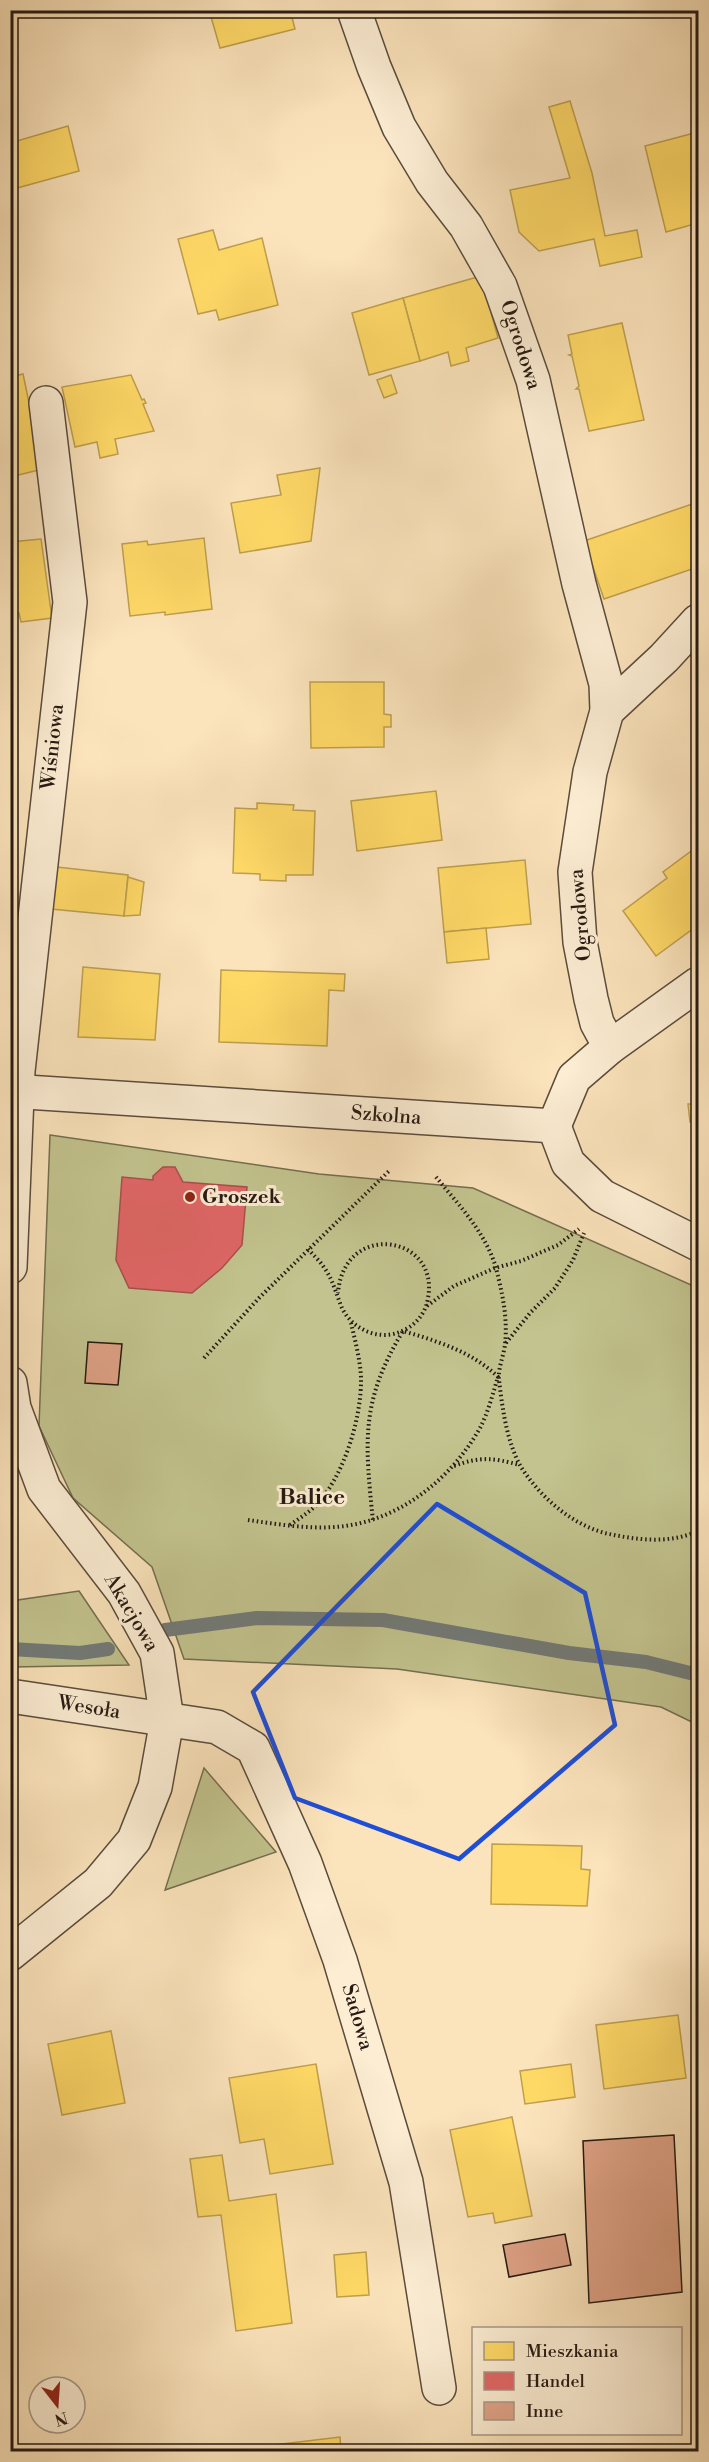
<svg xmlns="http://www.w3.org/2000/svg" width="709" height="2462" font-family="'Libre Bodoni',serif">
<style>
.green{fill:#c2c38e;stroke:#746e50;stroke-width:1.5}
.homes{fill:#ffd966;stroke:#be9f4d;stroke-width:1.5}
.shops{fill:#e06666;stroke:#a84f4d;stroke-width:1.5}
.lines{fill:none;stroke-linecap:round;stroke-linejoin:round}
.stream{stroke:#717a78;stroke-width:14}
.building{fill:#dfa286;stroke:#251912;stroke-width:1.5}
.minor-casing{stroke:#5a4c3c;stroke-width:36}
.path{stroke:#251912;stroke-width:4;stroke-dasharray:1.5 3;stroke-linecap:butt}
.minor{stroke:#fcedd3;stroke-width:33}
.marked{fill:none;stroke:#1d4ed8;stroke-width:4.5;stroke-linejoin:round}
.poi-dot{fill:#8f2418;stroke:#fcedd3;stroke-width:2}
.labels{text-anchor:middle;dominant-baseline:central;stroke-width:6;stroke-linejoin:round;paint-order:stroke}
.street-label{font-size:20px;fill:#251912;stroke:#fcedd3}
.poi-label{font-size:20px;font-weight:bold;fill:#251912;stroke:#fcedd3;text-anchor:start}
.quarter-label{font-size:22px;font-weight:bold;fill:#251912;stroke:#fcedd3}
</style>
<rect width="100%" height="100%" fill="#fbe3bb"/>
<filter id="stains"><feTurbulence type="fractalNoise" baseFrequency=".00333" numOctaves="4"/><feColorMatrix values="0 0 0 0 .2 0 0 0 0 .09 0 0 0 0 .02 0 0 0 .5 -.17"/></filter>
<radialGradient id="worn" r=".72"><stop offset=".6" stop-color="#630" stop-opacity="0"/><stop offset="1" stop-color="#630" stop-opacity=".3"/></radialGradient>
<g class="green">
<path d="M50,1135L319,1174L473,1188L698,1288V1725L661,1707L397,1669L184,1659L152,1567L73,1498L39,1426Z"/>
<path d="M79,1591L129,1665L11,1667V1601Z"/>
<path d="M204,1768L276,1852L165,1890Z"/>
</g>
<g class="homes">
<path d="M209,10H290L295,29L220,48Z"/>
<path d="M570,101L592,173L605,236L637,230L642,257L600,266L594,239L539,251L519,232L510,190L570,178L549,107Z"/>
<path d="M68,126L79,171L10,190V143Z"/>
<path d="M698,132V223L666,232L645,146Z"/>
<path d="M213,230L219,250L262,238L278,305L219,320L216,310L198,314L178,239Z"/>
<path d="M481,276L498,338L466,348L469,361L451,366L448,352L420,361L403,298Z"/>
<path d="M403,298L420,361L369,375L352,313Z"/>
<path d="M622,323L644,420L589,431L579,389H576L579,386L572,356L569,355L572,354L568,335Z"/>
<path d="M23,374L43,469L10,477V377Z"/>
<path d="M131,375L142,400L144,399L146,403L143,404L154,431L115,439L118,454L100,458L97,442L75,447L62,387Z"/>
<path d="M391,375L397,393L384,398L377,380Z"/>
<path d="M320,468L311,541L240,553L231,503L281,495L277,475Z"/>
<path d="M698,502V567L604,599L584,541Z"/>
<path d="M204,538L212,609L165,615V612L130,616L122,544L147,541L148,545Z"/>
<path d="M41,539L52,618L21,622L19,613L10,614V542Z"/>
<path d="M310,682H384V714L391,715V727H384V747L311,748Z"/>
<path d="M436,791L442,840L357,851L351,801Z"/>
<path d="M257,803L294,805L293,810L315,811L313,875H286V881L260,880V874L233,873L235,808L257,809Z"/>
<path d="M698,846V925L656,956L623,911L667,878L663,872Z"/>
<path d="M525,860L531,924L444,932L438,868Z"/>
<path d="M57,867L128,875L124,916L51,909Z"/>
<path d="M128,877L144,882L140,915L124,916Z"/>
<path d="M486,928L489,959L447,963L444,932Z"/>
<path d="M83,967L160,974L155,1040L78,1037Z"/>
<path d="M221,970L345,974L344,991L329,990L327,1046L219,1042Z"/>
<path d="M698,1075V1121L690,1122L688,1104H698L694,1076Z"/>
<path d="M492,1844L582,1846L581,1869L590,1870L587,1906L491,1904Z"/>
<path d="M678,2015L686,2078L604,2089L596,2025Z"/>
<path d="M111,2031L125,2103L62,2115L48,2044Z"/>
<path d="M316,2064L333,2164L270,2174L264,2139L240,2143L229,2078Z"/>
<path d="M571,2064L575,2097L525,2104L520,2071Z"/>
<path d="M512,2117L532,2216L495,2223L493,2213L468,2217L450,2130Z"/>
<path d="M222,2155L229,2201L276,2194L292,2323L236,2331L221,2215L198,2217L190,2159Z"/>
<path d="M366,2252L369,2295L337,2297L334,2255Z"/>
<path d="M340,2437L341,2452H258L257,2447Z"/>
</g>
<path class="shops" d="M163,1167H175L183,1182L247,1187L242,1245L222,1268L192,1293L129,1288L116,1260L122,1177L153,1180V1176Z"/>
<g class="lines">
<g class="stream">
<path d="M165,1630L257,1618L383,1620L569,1653L646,1662L698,1675"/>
<path d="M10,1649L80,1653L108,1649"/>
</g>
</g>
<g class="building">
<path d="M88,1342L122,1344L118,1385L85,1383Z"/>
<path d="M674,2135L682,2292L589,2303L583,2141Z"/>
<path d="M565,2234L571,2265L509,2277L503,2245Z"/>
</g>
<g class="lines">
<defs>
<g id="minor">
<path d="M354,10L374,67L399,127L432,182L466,226L500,286L533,380L579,584L606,684L607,711L590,772L575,872L580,942L591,999L597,1023L610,1047"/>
<path d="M607,711L664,658L698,621"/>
<path d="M10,1091L554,1126"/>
<path d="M554,1126L574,1078L610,1047L698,984"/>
<path d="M554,1126L568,1163L602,1196L698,1244"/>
<path d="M10,1267L18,1071L70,602L46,403"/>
<path d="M10,1383L14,1408L44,1489L124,1593L157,1653L167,1720L155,1787L134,1840L98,1883L10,1954"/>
<path d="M10,1696L217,1727L253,1748L305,1863L340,1960L406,2182L439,2388"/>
</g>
</defs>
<use href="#minor" class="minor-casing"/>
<g class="path">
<path d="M436,1177C458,1204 486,1233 496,1268C502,1292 508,1318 505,1344C504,1355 498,1368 499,1379C502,1407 507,1443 521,1467C541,1498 573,1526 609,1534C638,1540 670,1544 698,1531"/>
<path d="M308,1249C313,1255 319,1260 323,1266C333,1279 336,1294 342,1308C353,1331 382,1342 404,1330C417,1324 426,1312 428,1298C440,1235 344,1220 338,1293"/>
<path d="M427,1306L454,1286L495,1268L521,1261L558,1245L579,1229"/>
<path d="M506,1343L530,1313L555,1288L573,1260L584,1233"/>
<path d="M204,1358L259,1298L389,1171"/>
<path d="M454,1466C481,1456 493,1458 520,1465"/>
<path d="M248,1520C276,1524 306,1529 335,1527C396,1523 450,1481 480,1428C488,1413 493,1393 498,1377C473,1352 437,1341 403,1331C360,1402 365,1442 373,1521"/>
<path d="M290,1525C297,1520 305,1515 312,1509C343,1481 362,1418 361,1377C360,1359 355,1340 351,1323"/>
</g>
<use href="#minor" class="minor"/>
</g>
<path class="marked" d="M437,1504L585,1593L615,1725L459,1859L295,1798L253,1692Z"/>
<circle class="poi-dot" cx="190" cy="1197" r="6"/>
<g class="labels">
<g class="street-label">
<text transform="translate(520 345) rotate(72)">Ogrodowa</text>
<text transform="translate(53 747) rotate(-84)">Wiśniowa</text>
<text transform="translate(581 915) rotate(-95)">Ogrodowa</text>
<text transform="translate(386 1116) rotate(4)">Szkolna</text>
<text transform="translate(131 1613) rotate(59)">Akacjowa</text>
<text transform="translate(89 1708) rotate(9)">Wesoła</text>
<text transform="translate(357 2017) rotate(74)">Sadowa</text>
</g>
<g class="poi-label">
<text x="202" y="1197">Groszek</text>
</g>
<g class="quarter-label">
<text x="312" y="1497">Balice</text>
</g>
</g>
<rect width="709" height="2462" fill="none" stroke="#fbe3bb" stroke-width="36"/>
<rect x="12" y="12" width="685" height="2438" fill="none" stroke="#251912" stroke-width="3"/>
<rect x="18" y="18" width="673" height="2426" fill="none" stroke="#251912" stroke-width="1.5"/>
<rect x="472" y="2327" width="210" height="108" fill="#fcedd3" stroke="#a69886" stroke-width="1.5"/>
<rect x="484" y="2342" width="30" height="18" fill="#ffd966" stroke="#a69886" stroke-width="1.5"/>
<text x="526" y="2357" font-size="18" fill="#251912">Mieszkania</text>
<rect x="484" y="2372" width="30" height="18" fill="#e06666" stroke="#a69886" stroke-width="1.5"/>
<text x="526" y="2387" font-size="18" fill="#251912">Handel</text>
<rect x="484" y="2402" width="30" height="18" fill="#dfa286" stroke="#a69886" stroke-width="1.5"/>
<text x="526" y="2417" font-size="18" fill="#251912">Inne</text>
<g transform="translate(57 2405) rotate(163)"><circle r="28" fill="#fcedd3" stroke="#a69886" stroke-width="1.5"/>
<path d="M0-4.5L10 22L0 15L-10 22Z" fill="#8f2418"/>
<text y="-9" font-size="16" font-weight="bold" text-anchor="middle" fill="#251912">N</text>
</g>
<rect width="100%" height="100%" filter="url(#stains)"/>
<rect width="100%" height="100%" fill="url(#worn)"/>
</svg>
